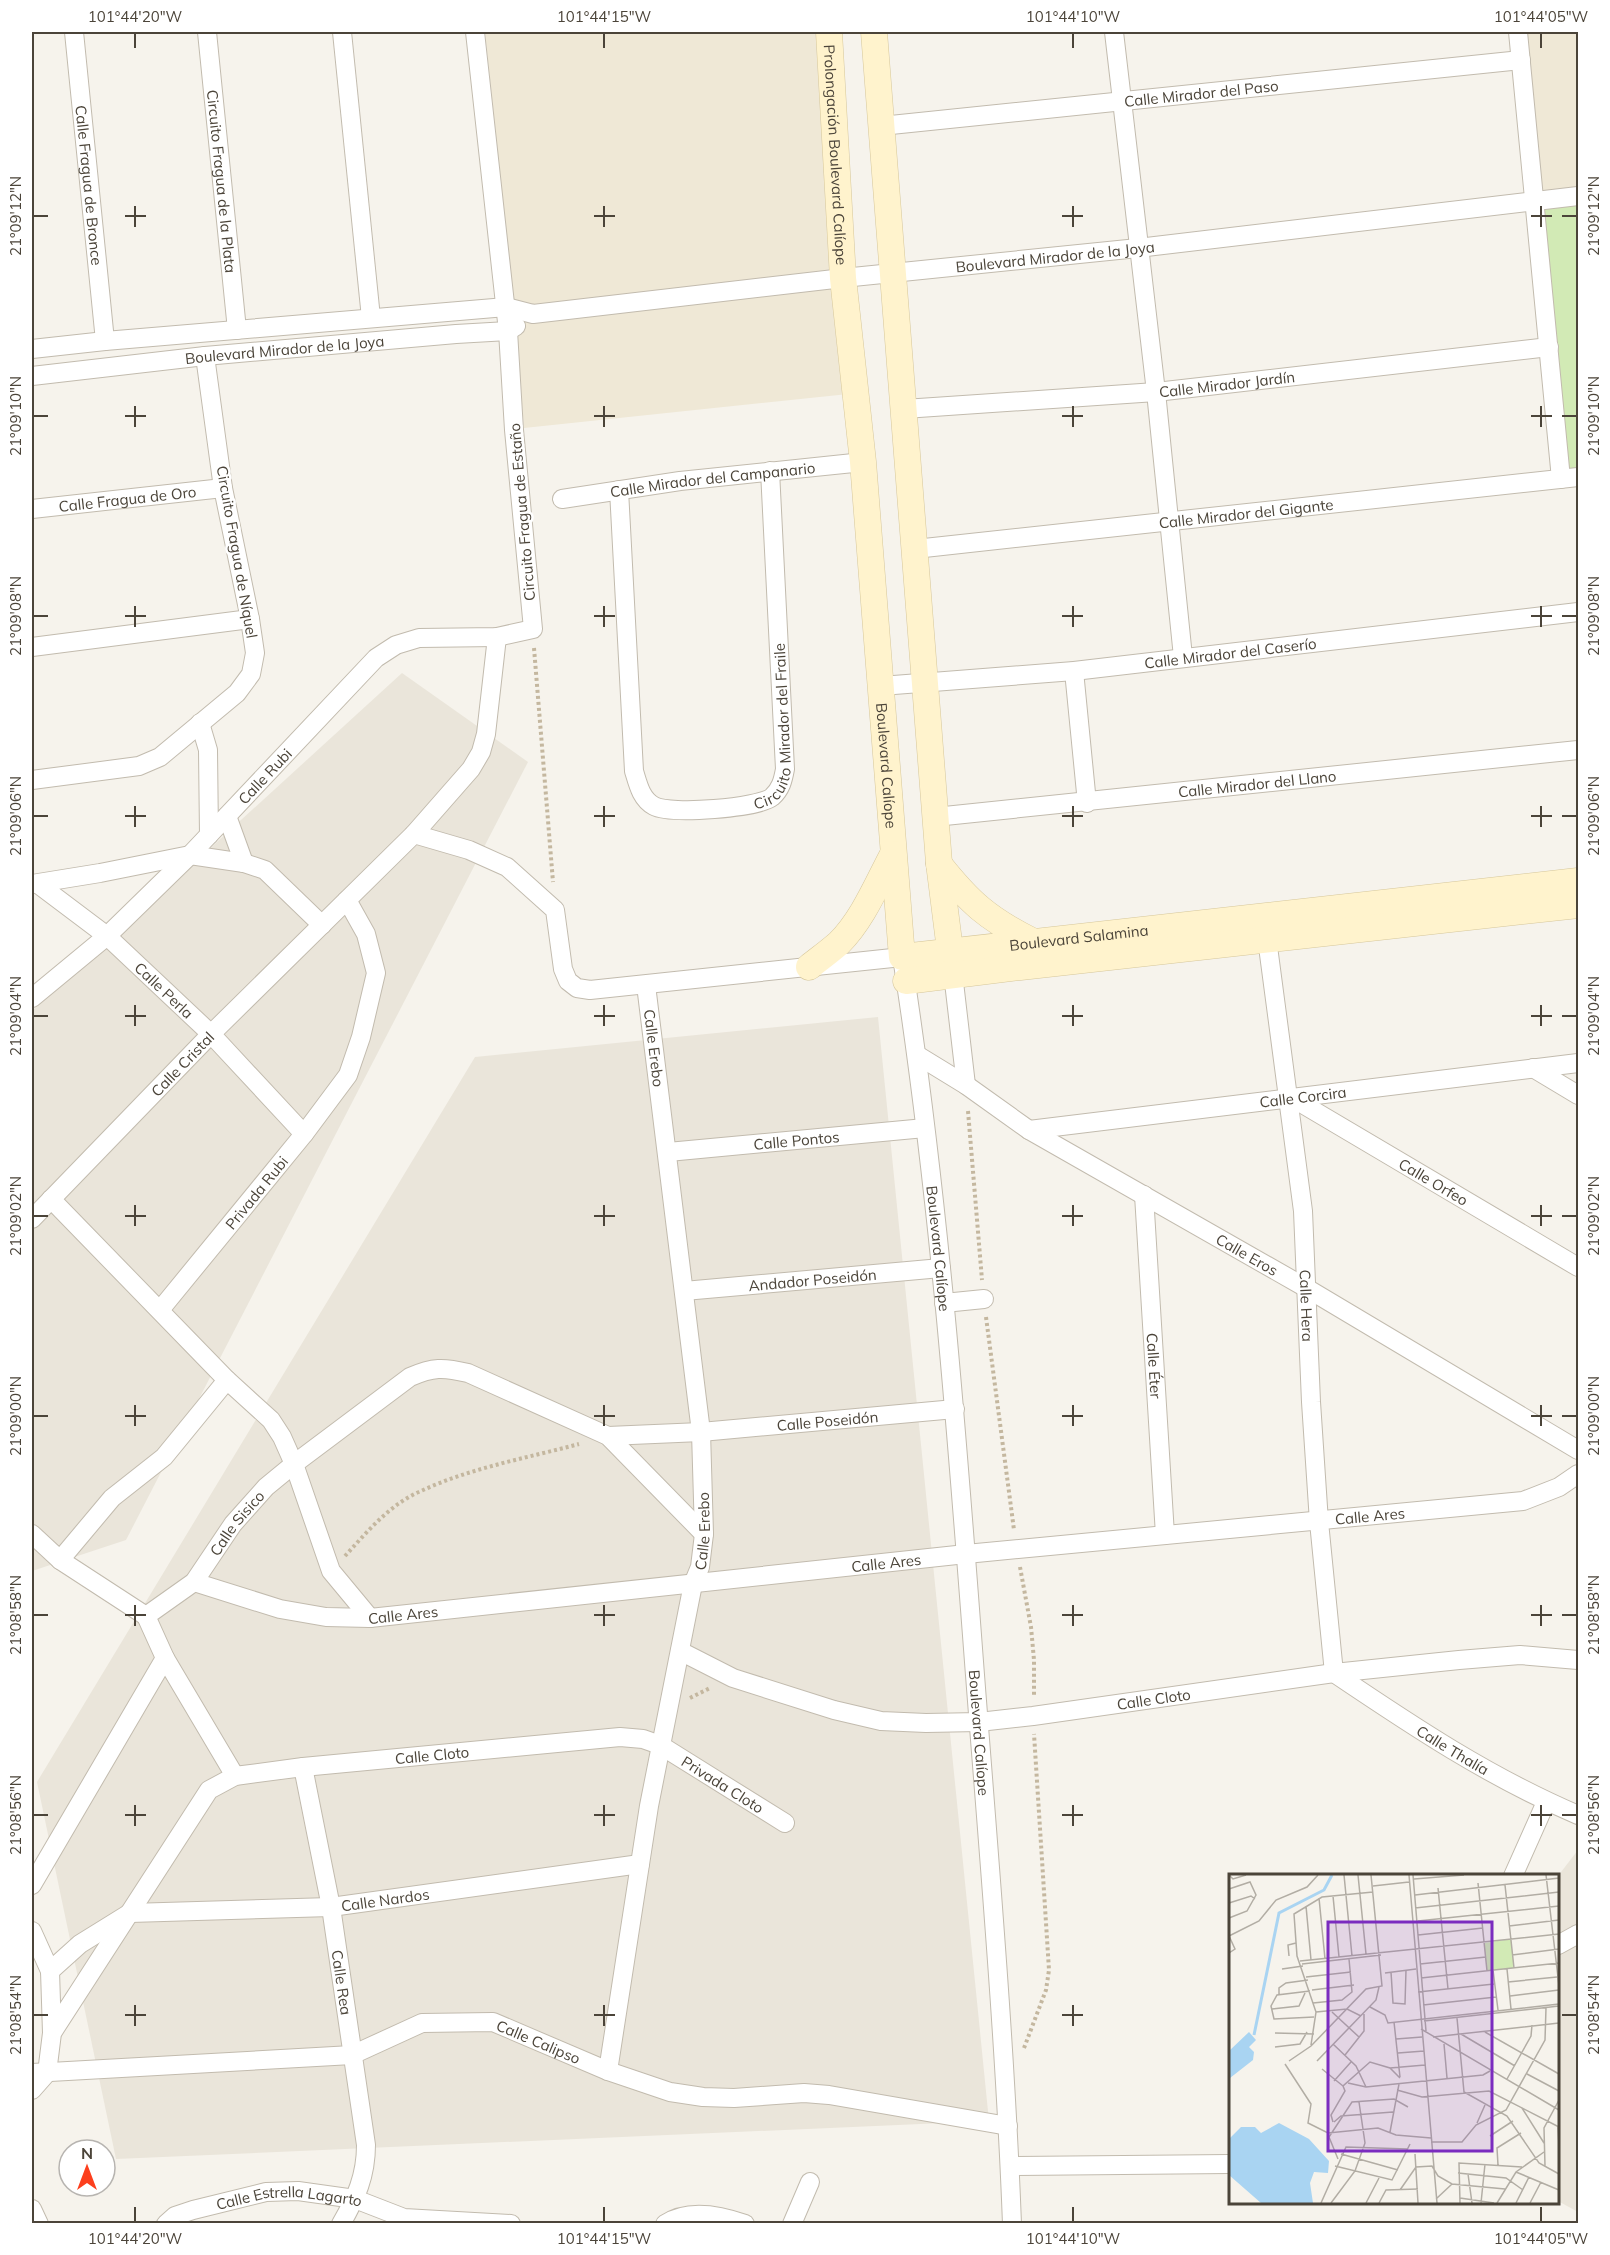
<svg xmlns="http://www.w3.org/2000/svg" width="1610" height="2255" font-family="Mulish,sans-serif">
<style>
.residential{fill:#eae5da}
.education{fill:#efe8d6}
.green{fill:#d2eab5}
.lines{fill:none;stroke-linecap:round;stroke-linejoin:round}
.street-casing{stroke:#c2bbae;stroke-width:20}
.secondary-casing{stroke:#d6c79b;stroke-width:27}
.path{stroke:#c4b79f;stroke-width:4;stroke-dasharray:3 3;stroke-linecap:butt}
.street{stroke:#fff;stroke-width:18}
.secondary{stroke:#fff3cd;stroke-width:26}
.ticks{fill:none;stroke:#4b4439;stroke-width:2}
.labels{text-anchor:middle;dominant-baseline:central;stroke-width:5;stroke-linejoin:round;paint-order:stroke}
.street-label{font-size:15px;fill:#4b4439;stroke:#fff}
.inset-river{fill:none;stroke:#a9d4f2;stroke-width:3}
.inset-road{fill:none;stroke:#b2ada4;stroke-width:1.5}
.view{fill:#7b2cbf;fill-opacity:0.15;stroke:#7b2cbf;stroke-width:3}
.inset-edge{fill:none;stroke:#4b4439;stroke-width:3}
.neatline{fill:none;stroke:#4b4439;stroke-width:2}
.ticks-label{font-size:15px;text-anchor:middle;fill:#4b4439}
</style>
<rect width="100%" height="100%" fill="#f6f3ec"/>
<g class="residential">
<path d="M402,673L528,762L126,1540L32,1571V1011Z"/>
<path d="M878,1017L989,2121L116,2159L37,1782L475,1057Z"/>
<path d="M1578,1850V2212L1558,2201V1876Z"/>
</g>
<g class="education">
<path d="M485,32H830L858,393L524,428L515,317Z"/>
<path d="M1517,32H1578V195L1536,200Z"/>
</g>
<path class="green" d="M1578,195V482L1567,483L1536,200Z"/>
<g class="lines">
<defs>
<g id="street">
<path id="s1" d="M74,32L105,341"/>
<path id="s2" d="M207,32L237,330"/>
<path d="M342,32L371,318"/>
<path d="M1114,32L1156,392L1183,657"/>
<path d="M1518,32L1561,479"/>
<path id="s3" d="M881,126L1521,60"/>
<path id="s4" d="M32,349L105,341L506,307L533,314L843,278L1138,248L1578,196"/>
<path id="s5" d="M32,376L205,356L456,334L508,331L516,326"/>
<path id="s6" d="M904,409L1156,392L1549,347"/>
<path id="s7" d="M619,490L634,771C638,784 641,799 654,806C671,815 758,808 772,797C781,789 783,780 785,769L770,471"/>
<path id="s8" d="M562,499L680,481L863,462"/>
<path id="s9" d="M32,509L223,488"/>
<path id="s10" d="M915,549L1578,477"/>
<path d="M32,647L250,619"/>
<path d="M1074,671L1087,803"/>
<path id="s11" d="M881,686L1074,671L1578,612"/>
<path d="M200,723L208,750L209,835"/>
<path d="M32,780L139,766L160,757L237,693L251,674L255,653L250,619L223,488L205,356"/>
<path d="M227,816L244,863"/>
<path id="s12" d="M935,817L1578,750"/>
<path id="s13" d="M414,834L469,850L507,867L555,910L563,969L568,981L577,988L590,990L902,957C939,1195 957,1435 975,1675C989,1858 1005,2040 1012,2224"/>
<path d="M32,884L100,873L190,855L244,863L265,870L322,925"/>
<path id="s14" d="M38,884L107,936L211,1034L304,1134"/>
<path id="s15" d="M1267,939L1303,1211L1311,1402L1319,1522L1334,1673C1414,1727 1489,1777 1578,1815"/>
<path d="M952,965L966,1085"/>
<path id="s16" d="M32,998L107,936L190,855L376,658L396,645L419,638L497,637L533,629L514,430L508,331L475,32"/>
<path id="s17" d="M917,1055L966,1085L1029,1130L1308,1289L1578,1450"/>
<path d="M1533,1068L1578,1095"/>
<path id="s18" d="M1289,1096L1578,1267"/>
<path id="s19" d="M1029,1130L1578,1063"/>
<path id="s20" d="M668,1152L925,1128"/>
<path id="s21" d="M1144,1195L1165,1535"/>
<path d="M51,1199L227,1380L271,1420L282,1437L294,1464L331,1571L370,1618"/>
<path id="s22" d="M32,1219L211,1034L414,834L471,769L481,752L486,734L497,637"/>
<path id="s23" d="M684,1291L941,1268"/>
<path d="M944,1303L984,1299"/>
<path id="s24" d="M160,1310L304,1134L348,1075L361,1037L376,973L366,934L347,900"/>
<path id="s25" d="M608,1436L701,1432L955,1409"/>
<path d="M32,1534L60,1560L146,1616"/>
<path d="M60,1560L112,1498L164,1457L227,1380"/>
<path id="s26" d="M194,1582L280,1609L326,1617L370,1618L966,1554L1523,1501L1559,1487L1578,1474"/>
<path id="s27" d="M680,1651L733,1678L834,1710L881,1721L926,1723L979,1722L1033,1716L1334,1673L1459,1660L1520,1655L1578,1660"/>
<path d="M165,1658L235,1776"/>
<path id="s28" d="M303,1767L331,1907L366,2145C366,2176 356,2198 341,2224"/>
<path d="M1513,1876L1546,1802"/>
<path id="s29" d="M32,1885L165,1658L146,1616L194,1582L233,1524L266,1487L294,1464L410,1377C433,1367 443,1367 468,1373L608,1436L704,1534"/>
<path d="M32,1931L50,1971"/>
<path d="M1558,1945L1578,1934"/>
<path id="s30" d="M52,2033L50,1971L80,1944L130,1913L331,1907L640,1864"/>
<path id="s31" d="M608,2071L649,1806L693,1584L700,1567L704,1534L701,1432L646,985"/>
<path id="s32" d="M32,2073L352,2055L422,2023L493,2022L608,2071L670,2092L703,2097L734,2098L804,2093L829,2095L1008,2126"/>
<path id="s33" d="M32,2090L47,2073L52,2033L209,1790L235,1776L303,1767L620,1737L643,1739L660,1745L785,1823"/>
<path d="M1010,2166L1230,2164"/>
<path d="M32,2209L39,2224"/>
<path id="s34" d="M166,2224L175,2216L193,2210L266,2192L298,2191L355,2199L404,2218L511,2224"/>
<path d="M665,2224C689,2208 720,2215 745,2224"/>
<path d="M792,2224L810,2182"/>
</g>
<g id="secondary">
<path id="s35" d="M829,32L843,278L863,462L902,957L1578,881"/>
<path d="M874,32L939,863L950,950"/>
<path d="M939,864C969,902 988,919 1032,941"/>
<path d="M809,967C819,959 830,951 839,943C863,919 877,884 893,854"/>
<path d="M906,981L1020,967L1578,905"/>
</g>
</defs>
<use href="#street" class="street-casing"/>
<use href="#secondary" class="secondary-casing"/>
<g class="path">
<path d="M534,648L553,882"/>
<path d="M968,1111L982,1280"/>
<path d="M986,1317L1014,1530"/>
<path d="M345,1556C367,1532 390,1504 421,1491C470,1468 527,1458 579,1444"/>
<path d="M1020,1567L1031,1627L1034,1660V1696"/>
<path d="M690,1698L710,1688"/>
<path d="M1024,2048L1046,1990L1049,1970L1034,1734"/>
</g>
<use href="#street" class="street"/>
<use href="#secondary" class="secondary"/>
</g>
<path class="ticks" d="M135,33V48M604,33V48M1073,33V48M1541,33V48M135,206V227M604,206V227M1073,206V227M1541,206V227M33,216H48M125,216H146M594,216H615M1062,216H1083M1531,216H1552M1562,216H1577M135,406V427M604,406V427M1073,406V427M1541,406V427M33,416H48M125,416H146M594,416H615M1062,416H1083M1531,416H1552M1562,416H1577M135,606V627M604,606V627M1073,606V627M1541,606V627M33,616H48M125,616H146M594,616H615M1062,616H1083M1531,616H1552M1562,616H1577M135,806V827M604,806V827M1073,806V827M1541,806V827M33,816H48M125,816H146M594,816H615M1062,816H1083M1531,816H1552M1562,816H1577M135,1005V1026M604,1005V1026M1073,1005V1026M1541,1005V1026M33,1016H48M125,1016H146M594,1016H615M1062,1016H1083M1531,1016H1552M1562,1016H1577M135,1205V1226M604,1205V1226M1073,1205V1226M1541,1205V1226M33,1216H48M125,1216H146M594,1216H615M1062,1216H1083M1531,1216H1552M1562,1216H1577M135,1405V1426M604,1405V1426M1073,1405V1426M1541,1405V1426M33,1416H48M125,1416H146M594,1416H615M1062,1416H1083M1531,1416H1552M1562,1416H1577M135,1605V1626M604,1605V1626M1073,1605V1626M1541,1605V1626M33,1615H48M125,1615H146M594,1615H615M1062,1615H1083M1531,1615H1552M1562,1615H1577M135,1805V1826M604,1805V1826M1073,1805V1826M1541,1805V1826M33,1815H48M125,1815H146M594,1815H615M1062,1815H1083M1531,1815H1552M1562,1815H1577M135,2005V2026M604,2005V2026M1073,2005V2026M33,2015H48M125,2015H146M594,2015H615M1062,2015H1083M1562,2015H1577M135,2207V2222M604,2207V2222M1073,2207V2222M1541,2207V2222"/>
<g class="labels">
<g class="street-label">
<text stroke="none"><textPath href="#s3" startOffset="322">Calle Mirador del Paso</textPath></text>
<text stroke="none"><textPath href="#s35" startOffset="123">Prolongación Boulevard Calíope</textPath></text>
<text stroke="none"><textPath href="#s2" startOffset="150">Circuito Fragua de la Plata</textPath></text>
<text stroke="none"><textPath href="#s1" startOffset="154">Calle Fragua de Bronce</textPath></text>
<text stroke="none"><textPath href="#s4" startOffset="1029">Boulevard Mirador de la Joya</textPath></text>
<text stroke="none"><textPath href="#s5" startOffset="254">Boulevard Mirador de la Joya</textPath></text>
<text stroke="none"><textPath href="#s6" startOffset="324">Calle Mirador Jardín</textPath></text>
<text stroke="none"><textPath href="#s8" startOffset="152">Calle Mirador del Campanario</textPath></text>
<text stroke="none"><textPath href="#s9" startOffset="96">Calle Fragua de Oro</textPath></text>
<text transform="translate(522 512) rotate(-95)">Circuito Fragua de Estaño</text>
<text stroke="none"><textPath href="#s10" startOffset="333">Calle Mirador del Gigante</textPath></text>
<text transform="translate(237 552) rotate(80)">Circuito Fragua de Níquel</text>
<text stroke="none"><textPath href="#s11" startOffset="351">Calle Mirador del Caserío</textPath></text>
<text stroke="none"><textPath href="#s7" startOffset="512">Circuito Mirador del Fraile</textPath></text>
<text stroke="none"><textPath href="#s35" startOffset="736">Boulevard Calíope</textPath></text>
<text stroke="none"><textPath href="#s16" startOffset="322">Calle Rubi</textPath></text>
<text stroke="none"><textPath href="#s12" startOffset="324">Calle Mirador del Llano</textPath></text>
<text stroke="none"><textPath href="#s35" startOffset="1106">Boulevard Salamina</textPath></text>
<text stroke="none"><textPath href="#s14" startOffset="165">Calle Perla</textPath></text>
<text transform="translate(654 1048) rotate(83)">Calle Erebo</text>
<text stroke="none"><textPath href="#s22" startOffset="216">Calle Cristal</textPath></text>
<text stroke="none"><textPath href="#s19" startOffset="276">Calle Corcira</textPath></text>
<text stroke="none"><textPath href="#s20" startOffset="129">Calle Pontos</textPath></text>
<text stroke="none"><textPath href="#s18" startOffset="168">Calle Orfeo</textPath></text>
<text stroke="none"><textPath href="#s24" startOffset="152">Privada Rubi</textPath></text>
<text stroke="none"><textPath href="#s13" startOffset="868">Boulevard Calíope</textPath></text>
<text stroke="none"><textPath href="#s17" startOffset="386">Calle Eros</textPath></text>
<text stroke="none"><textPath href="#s23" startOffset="129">Andador Poseidón</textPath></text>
<text stroke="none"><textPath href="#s15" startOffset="369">Calle Hera</textPath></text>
<text stroke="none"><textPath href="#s21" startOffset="171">Calle Éter</textPath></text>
<text stroke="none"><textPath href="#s25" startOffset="220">Calle Poseidón</textPath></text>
<text stroke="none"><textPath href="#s26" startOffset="1186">Calle Ares</textPath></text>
<text stroke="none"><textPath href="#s29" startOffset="441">Calle Sisico</textPath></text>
<text stroke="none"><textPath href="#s31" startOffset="549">Calle Erebo</textPath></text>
<text stroke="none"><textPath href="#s26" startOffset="700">Calle Ares</textPath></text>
<text stroke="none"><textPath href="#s26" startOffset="214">Calle Ares</textPath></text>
<text stroke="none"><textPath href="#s27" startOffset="488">Calle Cloto</textPath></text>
<text stroke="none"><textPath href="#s13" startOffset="1354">Boulevard Calíope</textPath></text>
<text stroke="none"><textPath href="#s15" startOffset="879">Calle Thalía</textPath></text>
<text stroke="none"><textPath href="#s33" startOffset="580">Calle Cloto</textPath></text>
<text stroke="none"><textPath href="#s33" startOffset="884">Privada Cloto</textPath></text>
<text stroke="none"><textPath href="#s30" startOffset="417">Calle Nardos</textPath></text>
<text stroke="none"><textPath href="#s28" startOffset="219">Calle Rea</textPath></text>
<text stroke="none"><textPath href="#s32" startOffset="518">Calle Calipso</textPath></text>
<text stroke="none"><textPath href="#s34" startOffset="129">Calle Estrella Lagarto</textPath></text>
</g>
</g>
<g transform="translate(1229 1874)">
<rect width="330" height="330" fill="#f6f3ec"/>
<path d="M282,65L285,94L258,97L255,69Z" fill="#d2eab5"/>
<path d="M20,158L27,166L20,173L25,178L24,186L1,204L0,177ZM50,249L80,265L100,287L99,299L85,298L81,309L84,329H32L0,301V265L12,253H26L32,259Z" fill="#a9d4f2"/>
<path class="inset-river" d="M25,161L50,39L95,16L103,1"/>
<path class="inset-road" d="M0,1L4,5L17,1M115,1L123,82M129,1L137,80M180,1L208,329M184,1L197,157M317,1L330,112M185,5L235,1M249,9L258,97M276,11L285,94M144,12L180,8M209,14L219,115M0,15L21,8L27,21L18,37L0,44M186,21L330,4M104,22L110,83M90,24L96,85M0,29L22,22L26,25M77,32L82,86M186,34L330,18M189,47L330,32M280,52L330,46M189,61L254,54M0,62L30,47L47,26L78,13L89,1M0,79L6,75L0,62M283,81L330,75M60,82L59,71L67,69M71,87L330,60M73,90L152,81M191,90L257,83M53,95L74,92M278,95L282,135M264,96L269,136M162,98L164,129L176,130L177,96M156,99L187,95M77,103L122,98M192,104L330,89M279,108L328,103M83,116L125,111M81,117L48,121L42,132L45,145L85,143M189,118L265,110M50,120V114L57,109L79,106M281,122L330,116M84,129L113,126L123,118L120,85M194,131L267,123M141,133L156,141L159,149L330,130M43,135L70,132L76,119M87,138L118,135L132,142M103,138L130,163M228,144L235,218L278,242L310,289L330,300M195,147L330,132M165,148L171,203M192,155L330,236M256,158L330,200M46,159L85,160M232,160L286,192M204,163L330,149M167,165L193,163M104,170L127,192L137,213M215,170L218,204M82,171L87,138L68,82L65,40L93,23L144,18M46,173L71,170L78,158M169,179L195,177M116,181L135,157V140M60,187L82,172L137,115L153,112L142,1M88,187L147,126L150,113M56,190L82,230L79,249L99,259L149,254L167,261L202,264M161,194L196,191M93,195L114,212M298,200L330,217M278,205L302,162L303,151M105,207L122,188M119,209L137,213L254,201L261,197M168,216L193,223L260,217L330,253M293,234L315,269M104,248L102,241L116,217L114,212L141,188L161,194L171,204M105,248L112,242L164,238M248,249L256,231M329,253L330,272M161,258L170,210M261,262L284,247M100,263L123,228L165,225L179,233M100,263L109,285M202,268H233L247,251L277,236L316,166L317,134M112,280L169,296M186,280L189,329M269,291L268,274L292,259M106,292L163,306L181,270M316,292L315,254L330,226M287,298L330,316M229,299L277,304L294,316M239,300L243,329M171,316L187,293L203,292L209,302L223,310L276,315M231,324L265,329M207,325L223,310M92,329L117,273L179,275M102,329L126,297L136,269L130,228M137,329L150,304M150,329L157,316L189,315M231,329L230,289L293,293M252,329L256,290M268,329L287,298L315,278M287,329L300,303M301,329L312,308"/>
<path class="view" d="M99,48H263V277H99Z"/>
<rect width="330" height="330" class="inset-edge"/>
</g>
<rect width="1610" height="2255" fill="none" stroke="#ffffff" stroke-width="66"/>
<g transform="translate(87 2168)"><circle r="28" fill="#ffffff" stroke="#b7b4b0" stroke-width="1.5"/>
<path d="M0-4.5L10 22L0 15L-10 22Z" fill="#fc3f1d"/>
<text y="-9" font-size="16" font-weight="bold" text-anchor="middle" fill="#4b4439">N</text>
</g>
<rect x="33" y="33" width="1544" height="2189" class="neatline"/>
<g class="ticks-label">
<text x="135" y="22">101°44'20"W</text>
<text x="604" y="22">101°44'15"W</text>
<text x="1073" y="22">101°44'10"W</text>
<text x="1541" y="22">101°44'05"W</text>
<text transform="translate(16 216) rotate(-90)" y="5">21°09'12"N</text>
<text transform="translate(1594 216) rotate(-90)" y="5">21°09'12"N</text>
<text transform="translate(16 416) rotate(-90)" y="5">21°09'10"N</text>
<text transform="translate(1594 416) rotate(-90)" y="5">21°09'10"N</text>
<text transform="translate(16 616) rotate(-90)" y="5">21°09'08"N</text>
<text transform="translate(1594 616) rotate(-90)" y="5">21°09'08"N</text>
<text transform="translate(16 816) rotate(-90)" y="5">21°09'06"N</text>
<text transform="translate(1594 816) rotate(-90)" y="5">21°09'06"N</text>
<text transform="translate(16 1016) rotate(-90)" y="5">21°09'04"N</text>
<text transform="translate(1594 1016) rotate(-90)" y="5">21°09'04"N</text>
<text transform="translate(16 1216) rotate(-90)" y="5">21°09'02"N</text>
<text transform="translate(1594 1216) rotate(-90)" y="5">21°09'02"N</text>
<text transform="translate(16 1416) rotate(-90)" y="5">21°09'00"N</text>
<text transform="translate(1594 1416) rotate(-90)" y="5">21°09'00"N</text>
<text transform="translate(16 1615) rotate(-90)" y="5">21°08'58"N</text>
<text transform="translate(1594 1615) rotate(-90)" y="5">21°08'58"N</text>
<text transform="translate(16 1815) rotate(-90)" y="5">21°08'56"N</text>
<text transform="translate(1594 1815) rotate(-90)" y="5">21°08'56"N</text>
<text transform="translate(16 2015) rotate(-90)" y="5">21°08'54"N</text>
<text transform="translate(1594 2015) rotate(-90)" y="5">21°08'54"N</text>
<text x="135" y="2244">101°44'20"W</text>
<text x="604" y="2244">101°44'15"W</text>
<text x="1073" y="2244">101°44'10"W</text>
<text x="1541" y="2244">101°44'05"W</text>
</g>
</svg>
